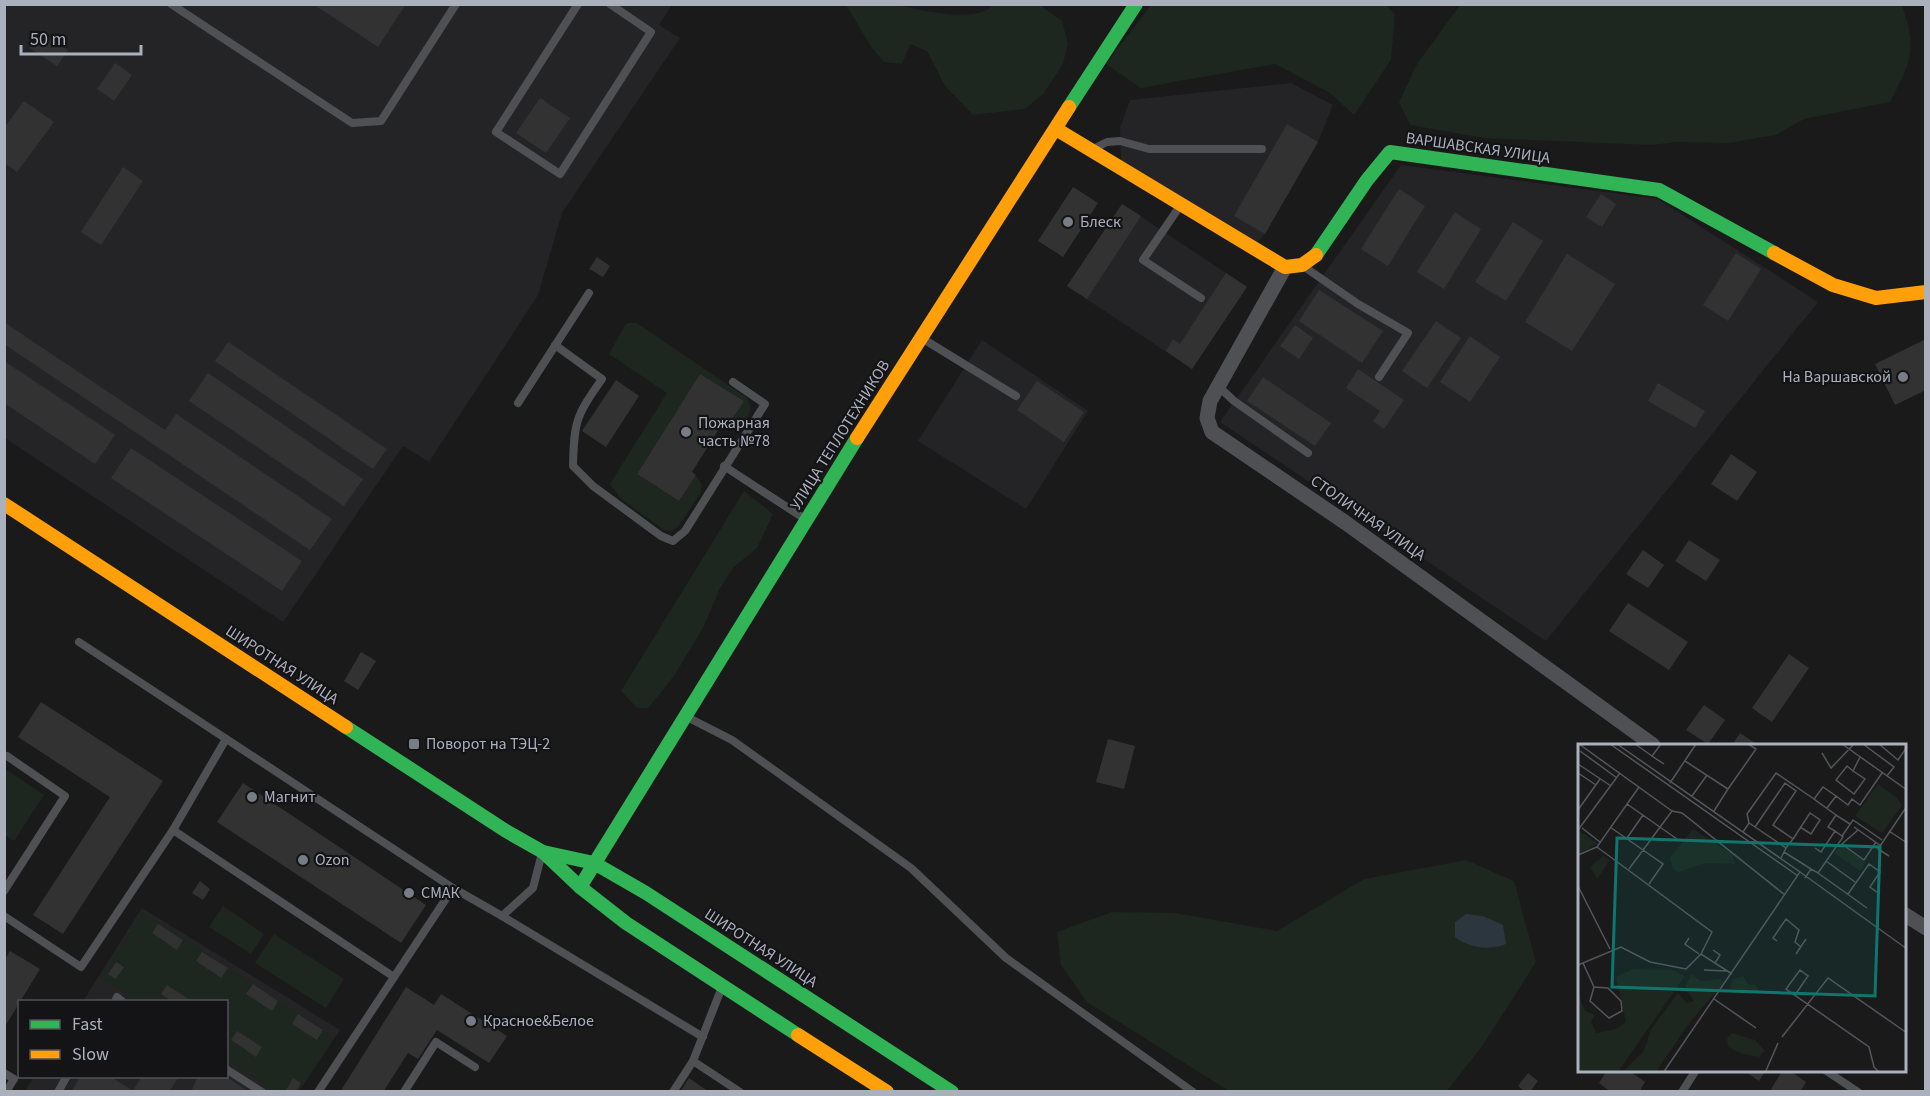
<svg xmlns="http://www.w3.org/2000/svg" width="1930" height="1096" font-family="'Source Sans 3',sans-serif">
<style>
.built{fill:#242427}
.green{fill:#1d261f}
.water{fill:#2b363e}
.building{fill:#323233}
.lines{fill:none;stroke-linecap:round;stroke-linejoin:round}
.lane{stroke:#4e5054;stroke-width:8}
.street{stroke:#4e5054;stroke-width:15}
.fast{stroke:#30b455;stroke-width:14}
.slow{stroke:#ff9f0a;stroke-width:14}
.poi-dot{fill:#787c84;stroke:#141417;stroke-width:2}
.labels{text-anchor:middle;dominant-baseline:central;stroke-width:4.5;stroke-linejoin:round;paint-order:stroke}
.street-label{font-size:16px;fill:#abb0bd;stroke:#141417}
.poi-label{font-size:16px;fill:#abb0bd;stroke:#141417;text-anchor:start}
.inset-road{fill:none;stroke:#54565c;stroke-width:1.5}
.view{fill:#0f766e;fill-opacity:0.15;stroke:#0f766e;stroke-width:3}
.inset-edge{fill:none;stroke:#abb0bd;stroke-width:3}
</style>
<rect width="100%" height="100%" fill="#1a1a1b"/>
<g class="built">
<path d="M4,5H672L659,25L680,38L562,213L538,295L429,462L403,446L283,622L5,438Z"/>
<path d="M1291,83L1333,105L1318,142L1265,234L1256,244L1121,160L1120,128L1130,100Z"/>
<path d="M1401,165L1658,199L1818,302L1546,641L1220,422Z"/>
<path d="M1122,204L1247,287L1192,369L1067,286Z"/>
<path d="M982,340L1088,411L1026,509L918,441Z"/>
<path d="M142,908L340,1030L299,1091L24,1092L34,1077L226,1076V1002L83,1001Z"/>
</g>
<g class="green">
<path d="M1385,4L1395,14L1391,60L1354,115L1330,93L1275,64L1141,88L1106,64L1151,5Z"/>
<path d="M846,5C862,4 882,1 898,5C919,10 977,24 993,5H1040L1062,21L1068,43L1063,64L1044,93L1025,109L973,115L945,86L927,51L910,44L902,64L884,62L872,48Z"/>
<path d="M1460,5H1902C1917,49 1912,61 1890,102L1804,119L1776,135L1729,143L1677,142L1652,145L1484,138L1410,125L1399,102L1417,64Z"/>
<path d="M629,323H637L747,398C755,410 748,416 741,426L731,429L727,427L744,401L700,374L637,474L679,501L696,475L702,486L700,494L678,527L671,531L664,530L620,498L610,484L667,393L609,354L625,325Z"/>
<path d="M744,491L773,514L757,548L733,568L720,588L704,626L674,676L648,708H637L621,691Z"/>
<path d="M5,769L44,795L14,841L5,835Z"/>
<path d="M1466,860L1514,881L1536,962L1483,1045L1447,1091H1229L1087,1002L1061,965L1057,932L1112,912L1175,913L1277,931L1364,879Z"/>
<path d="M223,906L264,934L251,954L209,927Z"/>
<path d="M143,912L334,1037L298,1091H275L227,1060L226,1002L138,1001L100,977Z"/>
<path d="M274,934L344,979L326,1008L255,963Z"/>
</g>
<path class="water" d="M1466,914L1483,916L1503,925L1506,944C1489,951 1469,948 1455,937V922Z"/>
<g class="building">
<path d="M313,4H406L378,47Z"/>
<path d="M40,32L68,50L57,66L30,48Z"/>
<path d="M115,63L132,75L114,101L97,89Z"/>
<path d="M540,98L570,118L546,153L516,133Z"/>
<path d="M24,101L54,122L17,172L4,163V128Z"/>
<path d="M1287,124L1318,142L1265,234L1234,216Z"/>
<path d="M123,167L143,181L101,245L81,232Z"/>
<path d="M1073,187L1098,203L1063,257L1038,241Z"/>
<path d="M1399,189L1425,206L1388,266L1361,249Z"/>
<path d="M1601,194L1616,204L1602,227L1586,217Z"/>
<path d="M1122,204L1141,216L1087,299L1067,286Z"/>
<path d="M1455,212L1481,229L1444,289L1417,272Z"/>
<path d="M1513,222L1543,241L1506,301L1475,282Z"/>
<path d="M1736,253L1761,269L1728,321L1703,305Z"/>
<path d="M1567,254L1615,284L1572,351L1525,322Z"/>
<path d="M597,257L610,266L603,277L589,269Z"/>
<path d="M1226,273L1247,287L1192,369L1166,351L1173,339L1180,344Z"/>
<path d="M1319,290L1383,331L1362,363L1299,321Z"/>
<path d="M1436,321L1461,338L1427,388L1402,371Z"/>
<path d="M4,322L165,430L176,414L332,519L310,550L4,344Z"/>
<path d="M1295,325L1313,338L1299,359L1280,346Z"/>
<path d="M1470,336L1500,357L1470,402L1440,382Z"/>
<path d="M1926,339V390L1895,405L1875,364Z"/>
<path d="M228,342L387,449L373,469L215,361Z"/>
<path d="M4,361L115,435L95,464L4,403Z"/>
<path d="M1358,369L1404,400L1384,429L1373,421L1380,411L1346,388Z"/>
<path d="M208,373L363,479L344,506L189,401Z"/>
<path d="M700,374L744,401L727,427L722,424L692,472L696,475L679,501L637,474Z"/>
<path d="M1263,377L1331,423L1315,446L1247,401Z"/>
<path d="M616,380L639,396L606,447L582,431Z"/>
<path d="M1037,381L1084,412L1064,442L1017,410Z"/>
<path d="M1658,383L1705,411L1695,428L1648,401Z"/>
<path d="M131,448L302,561L282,591L111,478Z"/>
<path d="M1731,454L1757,472L1737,501L1711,484Z"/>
<path d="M1689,540L1720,560L1706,581L1675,561Z"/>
<path d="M1643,550L1664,565L1648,588L1626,574Z"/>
<path d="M1628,603L1688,642L1669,670L1609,631Z"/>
<path d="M361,652L376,661L358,690L344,681Z"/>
<path d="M1789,654L1809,668L1772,722L1752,708Z"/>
<path d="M41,702L163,781L63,934L33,915L110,797L18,737Z"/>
<path d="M1704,705L1725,720L1708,744L1686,730Z"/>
<path d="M1740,733L1758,745H1732Z"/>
<path d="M1108,739L1135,746L1124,789L1096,782Z"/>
<path d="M243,783L426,905L401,943L217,822Z"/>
<path d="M200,881L210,889L203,900L192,893Z"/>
<path d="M158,924L183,940L177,950L152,933Z"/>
<path d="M10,951L40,969L4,1028V961Z"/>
<path d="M202,952L228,968L221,978L196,961Z"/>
<path d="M116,962L124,967L116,979L108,974Z"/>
<path d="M253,984L278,1001L272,1011L246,994Z"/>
<path d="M167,985L193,1002H172L161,994Z"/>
<path d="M406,987L434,1005L441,994L507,1036L489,1063L437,1030L418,1059L408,1053L383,1092H340Z"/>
<path d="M298,1014L323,1030L317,1040L292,1024Z"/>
<path d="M237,1031L262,1047L256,1057L231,1040Z"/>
<path d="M1607,1070H1628L1645,1082L1639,1092H1611L1599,1083Z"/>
<path d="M1743,1070H1766L1759,1081Z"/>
<path d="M1783,1070H1789L1806,1082L1800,1092H1775L1771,1089Z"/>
<path d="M1528,1073L1538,1081L1530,1092H1525L1518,1086Z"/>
<path d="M81,1076H109L133,1091L142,1076H179L169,1092H71Z"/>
<path d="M198,1076H225L249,1092H191Z"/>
<path d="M293,1078L301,1083L296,1092H288L286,1090Z"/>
<path d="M689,1078L709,1092H680Z"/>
</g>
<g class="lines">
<g class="lane">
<path d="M171,4L352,123L381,121L456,4"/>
<path d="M578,4L496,132L560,174L651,32L610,4"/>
<path d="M1093,149L1107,142L1120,141L1149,149H1262"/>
<path d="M1180,206L1143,260L1201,298"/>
<path d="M1303,266L1358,304L1408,333L1379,377"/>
<path d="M920,337L1016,396"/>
<path d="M555,345L602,379C576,416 574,421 573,466L593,486L661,536L673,541L685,531L765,404L733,382"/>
<path d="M1218,386L1234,401L1308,453"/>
<path d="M518,403L589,293"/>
<path d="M724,466L805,519"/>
<path d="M79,642L453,888"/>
<path d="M687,717L732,740L911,868L1006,958L1193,1092"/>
<path d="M173,830L394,977"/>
<path d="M4,891L65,796L7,756"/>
<path d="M4,916L81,967L173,830L226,739"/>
<path d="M502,916L703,1037"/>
<path d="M722,987L693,1061L740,1092"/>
<path d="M115,1002L117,997L123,1002"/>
<path d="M226,1069L262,1092"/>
<path d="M1825,1070L1858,1092"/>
<path d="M4,1073L14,1079L6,1092"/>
<path d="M58,1092L67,1076"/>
<path d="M318,1092L453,888L502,916L533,888L542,853"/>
<path d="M404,1092L436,1042L475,1067"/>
<path d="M673,1092L693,1061"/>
<path d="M1682,1092L1696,1070"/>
</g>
<g class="street">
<path d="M1285,267L1210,401L1207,418L1212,432L1346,523L1653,745"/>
<path d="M1904,914L1926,928"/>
</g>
<g class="fast">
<path d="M1069,107L1136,4"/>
<path d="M1316,255L1367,180L1390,152L1659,190L1774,253"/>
<path d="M346,727L506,831L543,852L580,887L626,923L798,1035"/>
<path d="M543,852L594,863L646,893L952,1092"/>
<path d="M580,887L857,438"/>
</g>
<g class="slow">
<path d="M1056,129L1285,267L1302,265L1316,255"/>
<path d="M1774,253L1833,285L1876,298L1926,292"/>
<path d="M857,438L1069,107"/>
<path d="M4,504L346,727"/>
<path d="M798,1035L887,1092"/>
</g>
</g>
<g class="poi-dot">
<circle cx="1068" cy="222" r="6"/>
<circle cx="1903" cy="377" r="6"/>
<circle cx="686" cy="432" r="6"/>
<rect x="408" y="738" width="12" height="12" rx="3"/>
<circle cx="252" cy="797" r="6"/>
<circle cx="303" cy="860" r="6"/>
<circle cx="409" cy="893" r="6"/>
<circle cx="471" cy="1021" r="6"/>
</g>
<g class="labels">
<g class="street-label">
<text transform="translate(1478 148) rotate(8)">ВАРШАВСКАЯ УЛИЦА</text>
<text transform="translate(840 435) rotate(-58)">УЛИЦА ТЕПЛОТЕХНИКОВ</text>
<text transform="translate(1368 518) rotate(35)">СТОЛИЧНАЯ УЛИЦА</text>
<text transform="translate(282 665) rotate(33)">ШИРОТНАЯ УЛИЦА</text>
<text transform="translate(761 948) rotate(33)">ШИРОТНАЯ УЛИЦА</text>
</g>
<g class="poi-label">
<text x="1080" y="222">Блеск</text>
<text x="1891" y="377" text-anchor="end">На Варшавской</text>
<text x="698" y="423">Пожарная<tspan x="698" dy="18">часть №78</tspan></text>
<text x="426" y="744">Поворот на ТЭЦ-2</text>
<text x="264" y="797">Магнит</text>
<text x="315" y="860">Ozon</text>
<text x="421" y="893">СМАК</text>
<text x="483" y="1021">Красное&amp;Белое</text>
</g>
</g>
<g transform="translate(1578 744)">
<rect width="328" height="328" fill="#1a1a1b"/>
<path d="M300,40L319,54L324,62L304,89L277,72ZM115,85L154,110L157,120L127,119L101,128L95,125L92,114ZM0,86L20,100L0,110ZM263,101L288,118L282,127L256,109ZM25,112L32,116L19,135L12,123ZM55,225L95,226L107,232L40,328H0V248L7,267L17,271L13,277L18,289L38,285L48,278L38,233ZM113,230L123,237L142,235L147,238L112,278L78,328L44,329L66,307L73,285L100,249L109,259L116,257L107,244ZM165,232L171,241L177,240L183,250L152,244L155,235ZM154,289L177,296L187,307L181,313L164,310L150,303L149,294Z" fill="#1d261f"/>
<path class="inset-road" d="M1,0L94,67M32,0L220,132M39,0L222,128L85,329M57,0L74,12M83,0L74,12L86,20M264,0L329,46M285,0L316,23L309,32M301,0L320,16L329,3M2,7L39,34M244,9L253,24L276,0M107,17L150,45L136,67M0,20L33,42M275,27L269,22L258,36L276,50L287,35L275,27L282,13M0,29L18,41M92,39L118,0M150,45L178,5L170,0M114,52L129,31M258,52L245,43L236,55L258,71M49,60L99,95M249,64L258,52L270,61L274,55L282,61L304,29M0,66L22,35M94,67L104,69L207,151M171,79L169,70L198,29L236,55M32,83L85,120L71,140M177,83L207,39L218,47L195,81L215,95L208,104M276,83L303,102M4,84L22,98M0,86L42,29M280,86L264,100L286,116L298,98M257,87L250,83L258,71L272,80M311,87L329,99M165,88L171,79L177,83L208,104L203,114M264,92L275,76L304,96M49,94L65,71M215,95L232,69L242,76L233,90L222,83M19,103L134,188L123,210M206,108L233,125M0,111L19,103L61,43M311,112L300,105L329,62M248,117L277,138M51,125L94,67M222,128L329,205M240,129L289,164M227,134L233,125L240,129L265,93L257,87L243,108L237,104M0,142L32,205M270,150L291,120L302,128L292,143L300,149M111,194L107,200L121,210M199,197L195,194L208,175L221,186L217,198L223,203M135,206L142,211L137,219M218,210L228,195M5,219L16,243L12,257L31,274L44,267L43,257L30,244L16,243M0,221L43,203L72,218L108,225L123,210L154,230M126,226L149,227M217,251L230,232L222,226L208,245L291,303L296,323L302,329M136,255L178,284M204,293L250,234L329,289M187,329L200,299"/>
<path class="view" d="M39,94L302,103L297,252L34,243Z"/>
<rect width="328" height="328" class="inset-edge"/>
</g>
<rect width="1930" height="1096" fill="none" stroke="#abb0bd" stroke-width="12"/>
<rect x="18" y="1000" width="210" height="78" fill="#141417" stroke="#505259" stroke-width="1.5"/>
<rect x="30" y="1020" width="30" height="9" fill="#30b455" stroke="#505259" stroke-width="1.5"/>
<text x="72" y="1030" font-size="18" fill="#abb0bd">Fast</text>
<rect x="30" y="1050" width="30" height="9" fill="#ff9f0a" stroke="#505259" stroke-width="1.5"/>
<text x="72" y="1060" font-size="18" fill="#abb0bd">Slow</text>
<path d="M21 45v9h120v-9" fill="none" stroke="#abb0bd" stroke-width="3"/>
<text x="30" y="45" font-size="18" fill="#abb0bd" stroke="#141417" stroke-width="4.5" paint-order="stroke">50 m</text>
</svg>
